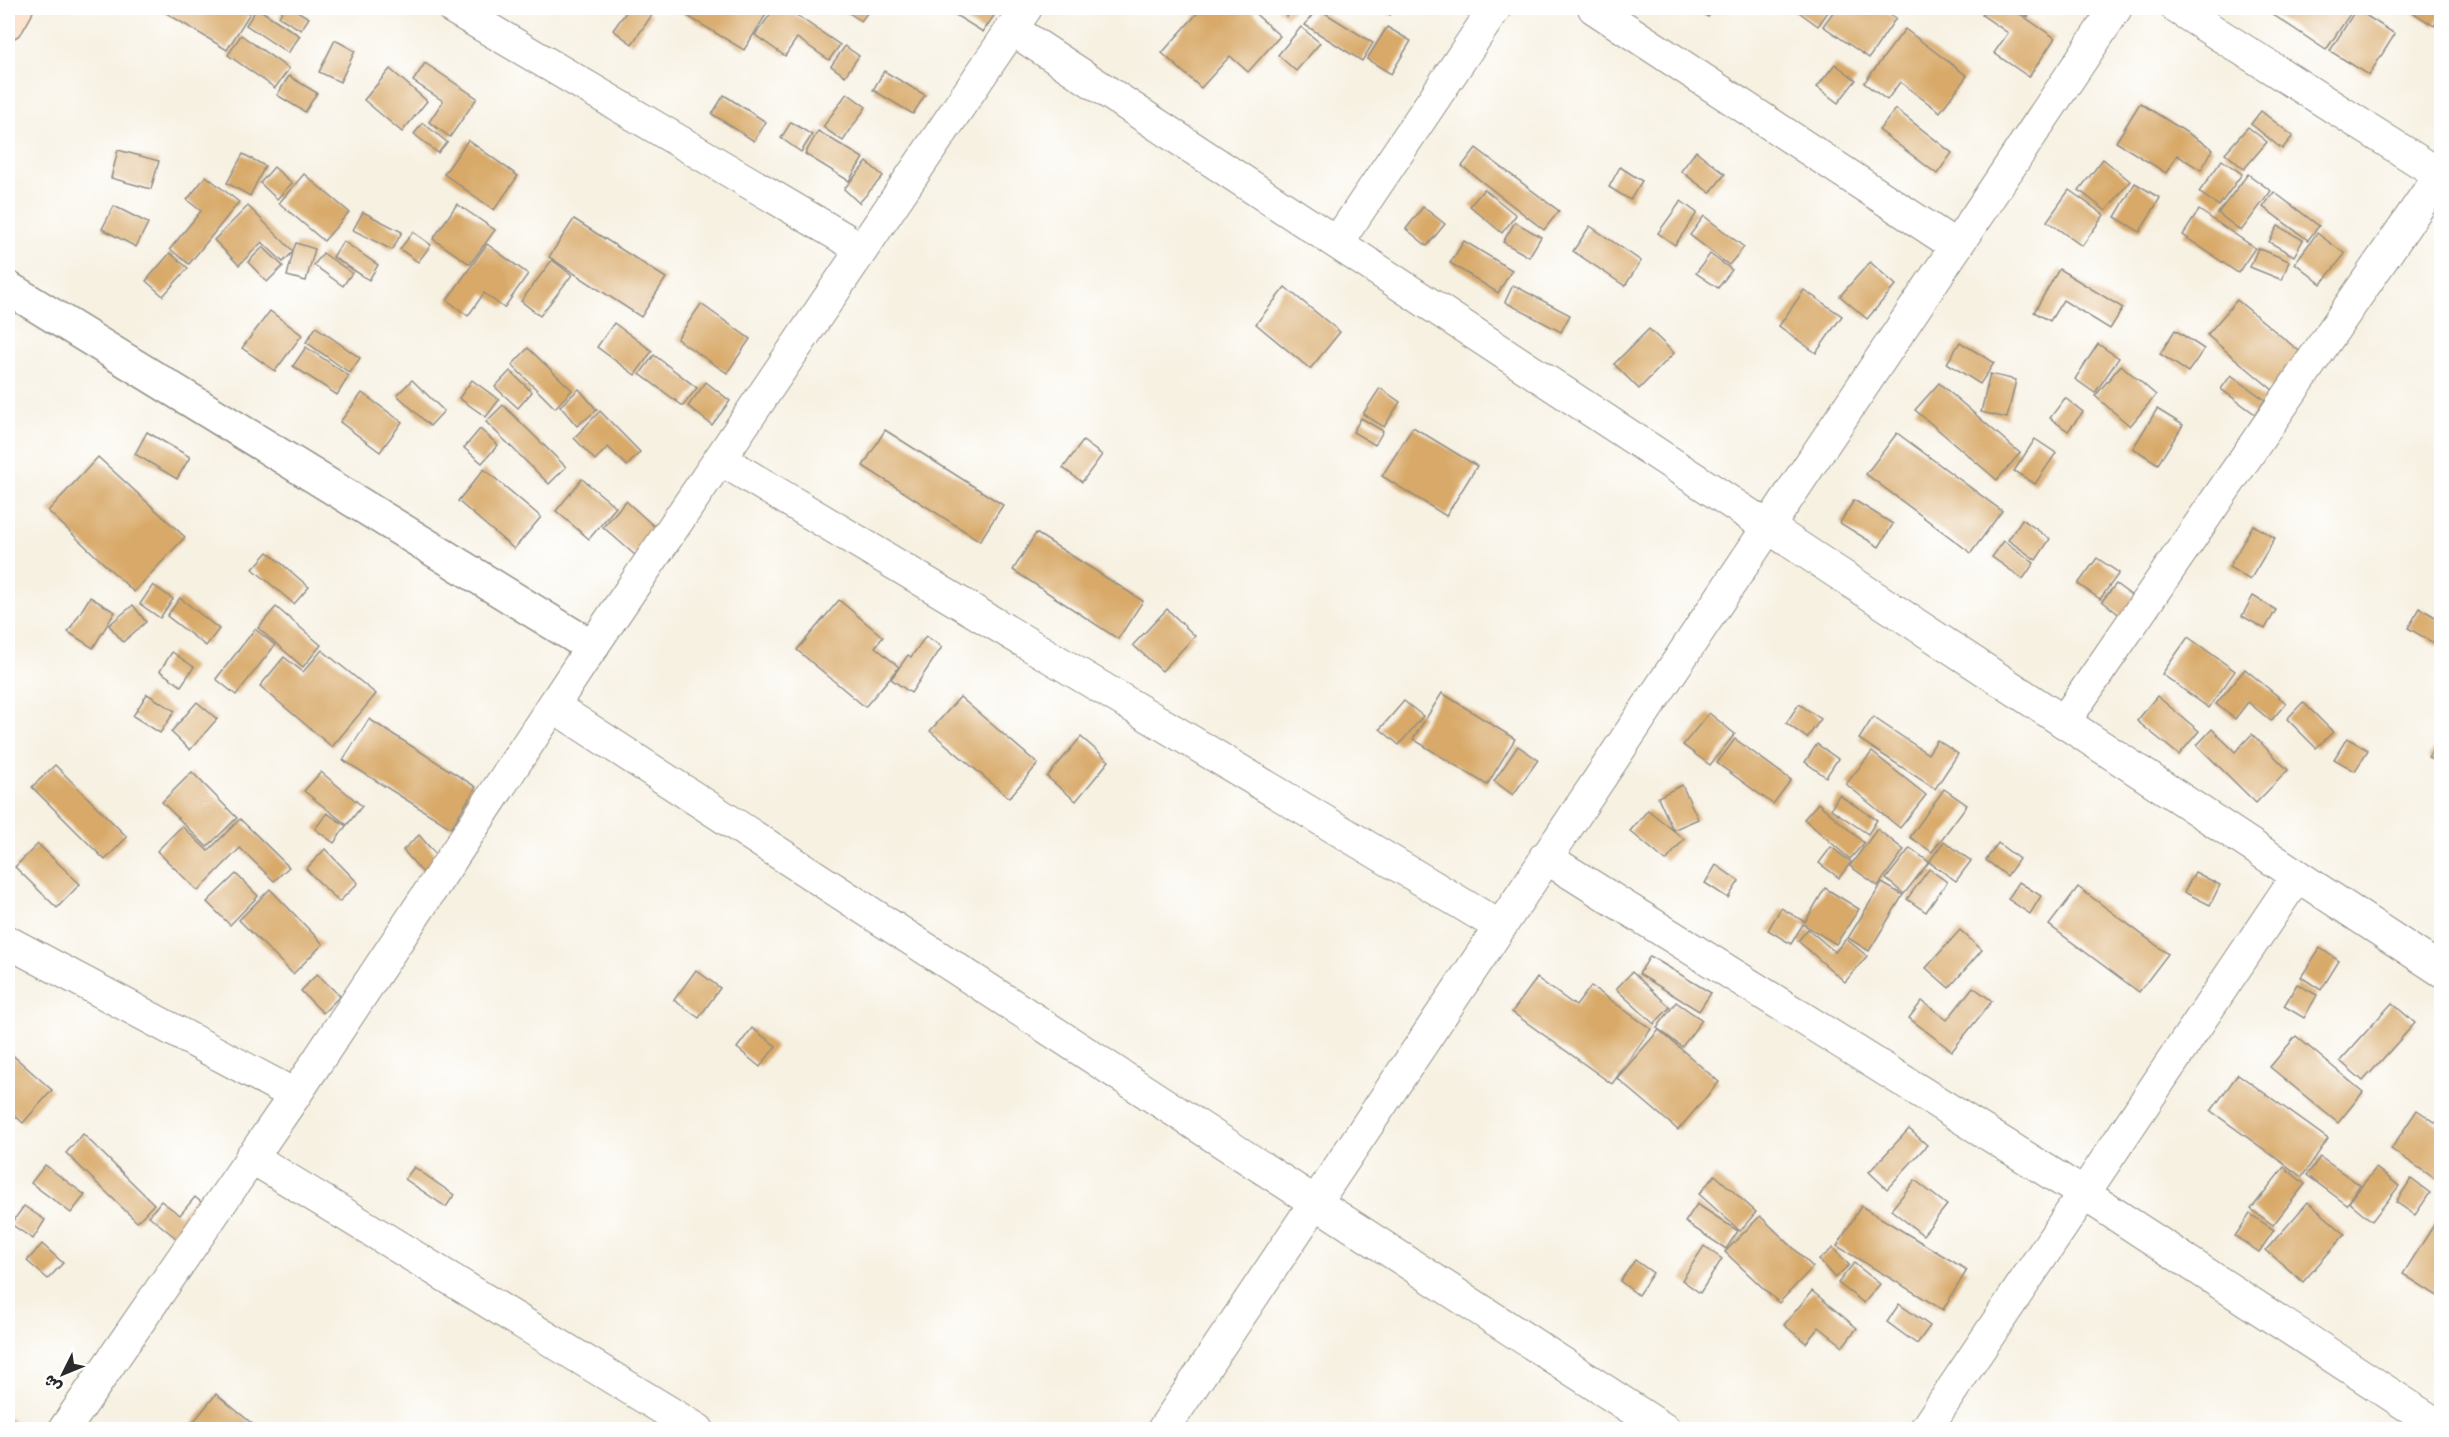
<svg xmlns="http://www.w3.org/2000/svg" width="2449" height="1437" font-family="Kalam,'Playpen Sans Arabic',sans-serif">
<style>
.building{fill:#d8a968}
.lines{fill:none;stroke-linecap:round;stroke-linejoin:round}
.minor-casing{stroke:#918e86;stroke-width:34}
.tertiary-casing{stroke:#918e86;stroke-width:36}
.secondary-casing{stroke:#918e86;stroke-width:36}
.minor{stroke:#fff;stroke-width:32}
.tertiary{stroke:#fff;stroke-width:33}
.secondary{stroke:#fde4d1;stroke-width:33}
</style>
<rect width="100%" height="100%" fill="#fff"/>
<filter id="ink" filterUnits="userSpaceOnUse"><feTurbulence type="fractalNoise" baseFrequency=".0167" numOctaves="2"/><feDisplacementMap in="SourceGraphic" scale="12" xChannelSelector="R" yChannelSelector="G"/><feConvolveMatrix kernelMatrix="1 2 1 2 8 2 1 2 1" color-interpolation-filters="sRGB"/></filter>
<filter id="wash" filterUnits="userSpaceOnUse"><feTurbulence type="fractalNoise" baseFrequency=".008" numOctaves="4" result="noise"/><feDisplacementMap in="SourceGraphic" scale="24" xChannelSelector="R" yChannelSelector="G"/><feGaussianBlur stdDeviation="1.35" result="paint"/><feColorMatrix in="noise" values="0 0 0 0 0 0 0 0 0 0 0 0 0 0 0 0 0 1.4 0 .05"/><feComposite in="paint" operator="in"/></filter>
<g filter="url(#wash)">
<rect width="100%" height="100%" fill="#f7f1e2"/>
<g id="blocks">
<g class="building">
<path d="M158,8H241L250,13L227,50Z"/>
<path d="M257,8L300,36L288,53L246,25Z"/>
<path d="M284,8H292L309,18L301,30L279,17Z"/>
<path d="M629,8H641L652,15L632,44L613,30Z"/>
<path d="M674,8H770L744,50Z"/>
<path d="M775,8H786L840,45L829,60L797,38L785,56L755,35Z"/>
<path d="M842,8H871L861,21Z"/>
<path d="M944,8H999L983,32Z"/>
<path d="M1202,8H1249L1280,36L1248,72L1230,56L1201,88L1162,53Z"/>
<path d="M1276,8H1295L1287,17Z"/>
<path d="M1317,8L1373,43L1362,61L1305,25Z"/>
<path d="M1380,8H1396L1390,15Z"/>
<path d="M1694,8H1714L1708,17Z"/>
<path d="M1798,8H1831L1818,26L1796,10Z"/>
<path d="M1836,8H1880L1896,18L1869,58L1823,26Z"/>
<path d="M1987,8H2011L2055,38L2029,77L1994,53L2008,33L1982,15Z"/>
<path d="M2014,8H2034L2028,17Z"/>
<path d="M2263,8H2354L2326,50Z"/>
<path d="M2406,8H2442V14L2434,26Z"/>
<path d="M2356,9L2395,34L2369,75L2330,51Z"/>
<path d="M1301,27L1320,43L1296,71L1278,55Z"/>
<path d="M1387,27L1411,41L1391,74L1367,59Z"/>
<path d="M1905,29L1967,76L1940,112L1900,82L1887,100L1864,83Z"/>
<path d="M241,35L289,69L275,88L228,55Z"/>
<path d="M335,40L355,51L340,82L319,72Z"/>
<path d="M845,46L859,56L845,76L831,66Z"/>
<path d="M425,63L477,98L450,137L429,122L443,101L413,81Z"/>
<path d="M1835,64L1856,80L1838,103L1817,87Z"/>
<path d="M390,69L427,101L402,132L364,100Z"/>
<path d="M884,71L925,95L913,114L873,90Z"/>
<path d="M289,76L317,93L305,112L277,95Z"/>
<path d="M847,93L866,107L843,141L823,127Z"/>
<path d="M724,95L766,122L754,141L712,114Z"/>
<path d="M2140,103L2213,149L2201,170L2177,155L2166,173L2116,142Z"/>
<path d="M1896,109L1952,153L1937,174L1879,130Z"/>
<path d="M2261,111L2293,136L2282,149L2251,124Z"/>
<path d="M791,122L812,135L801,152L781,138Z"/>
<path d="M423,123L447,142L438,153L414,134Z"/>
<path d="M2248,127L2267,142L2244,169L2225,153Z"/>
<path d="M818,131L863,158L849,181L805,154Z"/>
<path d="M468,140L518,176L494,210L444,174Z"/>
<path d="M1476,148L1559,211L1544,230L1462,166Z"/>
<path d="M118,150L159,161L151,189L111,178Z"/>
<path d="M1696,151L1725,174L1710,193L1681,171Z"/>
<path d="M243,154L265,166L250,196L227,183Z"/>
<path d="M2103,159L2130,181L2106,211L2079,190Z"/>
<path d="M2222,160L2242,174L2219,206L2199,192Z"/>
<path d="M867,162L883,176L859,203L844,189Z"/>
<path d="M274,167L292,183L277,199L260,183Z"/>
<path d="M1620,167L1642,181L1630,200L1609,187Z"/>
<path d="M304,174L349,212L324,241L279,203Z"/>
<path d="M2248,174L2271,191L2241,231L2218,213Z"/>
<path d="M206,176L239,202L189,264L170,249L201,211L187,200Z"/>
<path d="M2135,183L2160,198L2140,232L2115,217Z"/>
<path d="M1484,189L1516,215L1502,233L1470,206Z"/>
<path d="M2069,190L2104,215L2082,246L2047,221Z"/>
<path d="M2274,192L2319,226L2308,240L2263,207Z"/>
<path d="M1681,201L1697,213L1675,245L1658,233Z"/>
<path d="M457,204L495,230L470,264L433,239Z"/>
<path d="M114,206L148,223L136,247L102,229Z"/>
<path d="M248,206L293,251L296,243L315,249L306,281L287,276L293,252L283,262L262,242L239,265L214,240Z"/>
<path d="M1423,207L1445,224L1427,246L1406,229Z"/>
<path d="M2199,210L2255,248L2238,273L2183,235Z"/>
<path d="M363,212L402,232L392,250L353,230Z"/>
<path d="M1704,216L1744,247L1729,265L1690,235Z"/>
<path d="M574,219L666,278L641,317L549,257Z"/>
<path d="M1515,222L1541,237L1529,257L1503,242Z"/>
<path d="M1590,226L1641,261L1625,286L1573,251Z"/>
<path d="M2278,226L2303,240L2294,256L2269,242Z"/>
<path d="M413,232L431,245L418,262L400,249Z"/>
<path d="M2317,233L2345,254L2321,284L2295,263Z"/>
<path d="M343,241L378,265L369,280L333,257Z"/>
<path d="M1464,241L1512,270L1498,293L1450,263Z"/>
<path d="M487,244L528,274L504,308L484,293L468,316L447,300Z"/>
<path d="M263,247L283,266L267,282L248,262Z"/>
<path d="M2258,248L2289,261L2282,280L2250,267Z"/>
<path d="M170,253L188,268L163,296L146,281Z"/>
<path d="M323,253L352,273L343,286L314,265Z"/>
<path d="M1710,254L1732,270L1718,288L1696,273Z"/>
<path d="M552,260L572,275L540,316L521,301Z"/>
<path d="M1870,262L1896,285L1867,319L1840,296Z"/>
<path d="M2059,269L2123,308L2110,329L2063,300L2050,321L2034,312Z"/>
<path d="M1513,285L1570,315L1561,332L1505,302Z"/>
<path d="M1285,287L1340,332L1310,369L1256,324Z"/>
<path d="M1804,290L1842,316L1816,353L1779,326Z"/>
<path d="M2237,300L2304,355L2274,391L2207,335Z"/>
<path d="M701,304L750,339L727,373L677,339Z"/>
<path d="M270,311L302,335L275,371L242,348Z"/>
<path d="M614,323L652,351L635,375L597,347Z"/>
<path d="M316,327L360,358L350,373L306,342Z"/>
<path d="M1649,329L1674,353L1639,389L1614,364Z"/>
<path d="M2175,330L2204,349L2188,372L2160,354Z"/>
<path d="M1960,342L1994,363L1980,384L1947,363Z"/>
<path d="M2098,344L2119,358L2095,393L2075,379Z"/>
<path d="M306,347L349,376L337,395L293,366Z"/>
<path d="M528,348L572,390L555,408L512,365Z"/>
<path d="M654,355L697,388L683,406L640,374Z"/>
<path d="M2121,365L2156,395L2130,426L2095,396Z"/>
<path d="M510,371L532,392L518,408L495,387Z"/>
<path d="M1990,374L2016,380L2007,418L1981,412Z"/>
<path d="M2231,375L2265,400L2255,414L2221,389Z"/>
<path d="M412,380L444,411L430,426L397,395Z"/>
<path d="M472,380L499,400L486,417L459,398Z"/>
<path d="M706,382L730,401L712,425L688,406Z"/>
<path d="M1939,383L2020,453L1997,480L1915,410Z"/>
<path d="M1380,388L1400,402L1384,427L1363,414Z"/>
<path d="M579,389L597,410L577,426L560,406Z"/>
<path d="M362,393L402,422L380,452L340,422Z"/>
<path d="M2065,398L2083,412L2068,431L2050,418Z"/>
<path d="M503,405L566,467L549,484L486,422Z"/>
<path d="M2157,409L2183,425L2158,464L2133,448Z"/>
<path d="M600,411L640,452L627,466L608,447L595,460L574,438Z"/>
<path d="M1361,418L1383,431L1375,445L1353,432Z"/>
<path d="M1413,427L1477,466L1446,516L1382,476Z"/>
<path d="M480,429L498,445L482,463L464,448Z"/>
<path d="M885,430L1003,505L980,541L863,466Z"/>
<path d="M147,432L190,457L177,479L135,454Z"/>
<path d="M1897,433L2002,511L1971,553L1866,474Z"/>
<path d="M2035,439L2056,453L2035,484L2014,471Z"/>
<path d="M1083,441L1102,455L1082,482L1063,468Z"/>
<path d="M98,457L185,537L134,592L48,511Z"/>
<path d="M484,469L541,517L514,549L458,501Z"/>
<path d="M582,479L616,507L589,539L556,511Z"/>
<path d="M1854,500L1893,524L1879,547L1840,523Z"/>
<path d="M626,501L658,530L636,556L603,527Z"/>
<path d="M2022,519L2050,539L2036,560L2008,540Z"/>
<path d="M2253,525L2275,538L2250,580L2229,567Z"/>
<path d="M1036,533L1143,601L1118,639L1013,570Z"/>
<path d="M2004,541L2034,563L2023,579L1992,557Z"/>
<path d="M268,552L309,587L294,604L253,569Z"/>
<path d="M2097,558L2119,573L2100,599L2078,584Z"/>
<path d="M2116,584L2136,599L2122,617L2102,601Z"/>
<path d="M153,585L173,599L160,618L140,604Z"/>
<path d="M2253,596L2276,610L2265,629L2242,616Z"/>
<path d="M90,597L115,612L93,648L68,632Z"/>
<path d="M180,598L219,629L206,646L167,616Z"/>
<path d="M839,600L883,637L875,647L899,667L865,707L797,650Z"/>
<path d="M133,605L146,622L123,642L109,625Z"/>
<path d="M276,607L321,645L303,667L258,628Z"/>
<path d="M2420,608L2442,621V648L2408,628Z"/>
<path d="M1167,609L1195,636L1162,671L1133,645Z"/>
<path d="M255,629L275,645L236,695L216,679Z"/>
<path d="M926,636L942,647L911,693L891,679L908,655L911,657Z"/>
<path d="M2188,637L2235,671L2209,708L2162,674Z"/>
<path d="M322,650L376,694L332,747L260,686L284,657L303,672Z"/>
<path d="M172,652L194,667L181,686L160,671Z"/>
<path d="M2245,669L2286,703L2271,721L2248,702L2235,719L2216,704Z"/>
<path d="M1442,693L1515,739L1487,785L1413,739Z"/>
<path d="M147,694L175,711L160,733L133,716Z"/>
<path d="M2157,696L2199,731L2179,755L2137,721Z"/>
<path d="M960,697L1038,764L1009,798L930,731Z"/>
<path d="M1404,701L1423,716L1399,745L1380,729Z"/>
<path d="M197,702L217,719L190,750L171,732Z"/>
<path d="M2303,702L2333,732L2316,748L2287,719Z"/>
<path d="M1799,704L1821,719L1807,738L1786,723Z"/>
<path d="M1709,713L1735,734L1710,765L1683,745Z"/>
<path d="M1873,717L1928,754L1937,740L1958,754L1935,789L1859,739Z"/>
<path d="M369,719L476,787L451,828L343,760Z"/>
<path d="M2212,729L2235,752L2252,734L2288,770L2256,803L2197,745Z"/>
<path d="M1081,737L1109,761L1076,801L1047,777Z"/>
<path d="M2442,737V766L2428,757Z"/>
<path d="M2347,738L2368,750L2355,771L2334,759Z"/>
<path d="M1735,739L1791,780L1773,804L1717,763Z"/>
<path d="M1817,744L1838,759L1826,777L1805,762Z"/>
<path d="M1518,746L1538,760L1513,795L1494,781Z"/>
<path d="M1872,752L1926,795L1900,828L1846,784Z"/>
<path d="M55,765L127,837L105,860L32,787Z"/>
<path d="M192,772L237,818L207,847L162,802Z"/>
<path d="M321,772L362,806L347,825L304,791Z"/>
<path d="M1682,785L1698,819L1673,830L1658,797Z"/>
<path d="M1944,789L1967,805L1932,852L1910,837Z"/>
<path d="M1839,795L1877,820L1868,834L1831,809Z"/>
<path d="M1818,803L1864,843L1850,859L1804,819Z"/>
<path d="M1648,810L1684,839L1666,861L1630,831Z"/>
<path d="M327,813L346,826L334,843L315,829Z"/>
<path d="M240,819L289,867L274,881L240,848L198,891L157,851L182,826L208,851Z"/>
<path d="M1877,829L1904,850L1878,886L1850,866Z"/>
<path d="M419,835L439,858L423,873L403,850Z"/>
<path d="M1944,841L1971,861L1956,881L1929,862Z"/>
<path d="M1998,843L2019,859L2007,876L1986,860Z"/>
<path d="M38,844L80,884L57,908L15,867Z"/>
<path d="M1831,847L1851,862L1839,878L1819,863Z"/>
<path d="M1910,848L1929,862L1904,894L1886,879Z"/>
<path d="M325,849L358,883L339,902L306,869Z"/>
<path d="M1716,865L1739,881L1728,898L1705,883Z"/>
<path d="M1929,869L1947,882L1926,912L1907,899Z"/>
<path d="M2195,872L2220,885L2210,905L2184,892Z"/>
<path d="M236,874L258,896L230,925L207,902Z"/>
<path d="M2019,882L2041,896L2030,914L2008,899Z"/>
<path d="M1882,883L1903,895L1869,951L1848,938Z"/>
<path d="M2078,887L2168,954L2139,992L2049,925Z"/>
<path d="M1825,888L1859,909L1836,944L1803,924L1791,944L1768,930L1781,908L1805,922Z"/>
<path d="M270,889L323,944L293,974L239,920Z"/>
<path d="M1808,929L1835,952L1846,939L1867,956L1845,982L1798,941Z"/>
<path d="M1960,930L1982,950L1949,988L1926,968Z"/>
<path d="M2320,948L2339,961L2321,990L2301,977Z"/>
<path d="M1650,956L1711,993L1699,1011L1639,974Z"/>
<path d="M696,970L720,988L699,1018L674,1000Z"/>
<path d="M1632,972L1670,1007L1654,1024L1616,989Z"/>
<path d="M317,974L340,996L323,1013L301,991Z"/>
<path d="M1537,978L1576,1006L1591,986L1651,1029L1612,1084L1512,1012Z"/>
<path d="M2297,984L2317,995L2304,1018L2284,1006Z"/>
<path d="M1973,987L1992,1001L1952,1051L1909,1018L1922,1001L1947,1020Z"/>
<path d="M1676,1002L1702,1020L1682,1047L1657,1028Z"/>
<path d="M2392,1003L2415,1023L2363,1081L2340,1061Z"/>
<path d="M752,1028L776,1046L760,1067L737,1048Z"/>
<path d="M1659,1030L1719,1082L1678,1130L1617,1078Z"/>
<path d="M2296,1036L2363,1092L2338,1123L2270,1067Z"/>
<path d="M8,1051L52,1090L23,1123L8,1109Z"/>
<path d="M2238,1074L2328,1139L2302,1177L2211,1111Z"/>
<path d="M2417,1110L2442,1127V1174L2437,1180L2391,1149Z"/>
<path d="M1909,1129L1927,1145L1887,1189L1869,1172Z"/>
<path d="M83,1134L154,1204L137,1222L66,1153Z"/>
<path d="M2320,1157L2360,1185L2347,1205L2307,1175Z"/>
<path d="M45,1165L85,1195L71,1213L31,1183Z"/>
<path d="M414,1167L454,1195L446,1207L405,1179Z"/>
<path d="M2284,1167L2305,1184L2273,1225L2251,1209Z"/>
<path d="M2376,1168L2399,1186L2372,1221L2349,1202Z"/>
<path d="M1715,1175L1756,1212L1740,1231L1699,1194Z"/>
<path d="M2411,1179L2430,1193L2415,1215L2396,1202Z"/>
<path d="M1915,1180L1947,1205L1923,1235L1891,1210Z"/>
<path d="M195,1197L214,1213L187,1247L149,1216L161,1201L180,1215Z"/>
<path d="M2308,1202L2345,1234L2303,1282L2266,1250Z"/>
<path d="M1697,1204L1738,1231L1726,1249L1685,1222Z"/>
<path d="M24,1206L45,1220L33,1239L11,1224Z"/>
<path d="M1861,1206L1967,1270L1943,1310L1837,1246Z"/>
<path d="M2250,1214L2274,1230L2259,1252L2235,1236Z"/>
<path d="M1760,1216L1813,1267L1779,1303L1725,1252Z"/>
<path d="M2437,1220L2442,1223V1299L2403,1274Z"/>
<path d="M42,1244L63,1263L48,1279L27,1261Z"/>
<path d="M1704,1246L1722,1259L1700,1293L1682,1280Z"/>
<path d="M1833,1248L1849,1265L1835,1278L1819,1260Z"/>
<path d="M1635,1260L1653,1273L1638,1295L1620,1281Z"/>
<path d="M1854,1263L1880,1284L1864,1303L1838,1283Z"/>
<path d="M1812,1291L1857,1328L1843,1346L1819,1327L1806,1343L1784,1325Z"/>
<path d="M1899,1304L1930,1326L1917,1344L1887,1322Z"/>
<path d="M216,1394L260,1430H187Z"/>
<path d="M8,1418L27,1430H8Z"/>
</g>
</g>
</g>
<g filter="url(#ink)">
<use href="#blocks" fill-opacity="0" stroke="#918e86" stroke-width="1.5"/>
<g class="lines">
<defs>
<g id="minor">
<path d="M453,8L862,249"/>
<path d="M1594,8L1956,246"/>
<path d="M2177,8L2442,176"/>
<path d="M1012,29L2442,971"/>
<path d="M1337,243L1495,8"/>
<path d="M720,459L1499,926"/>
<path d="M553,706L1665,1430"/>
<path d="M2064,722L2442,172"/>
<path d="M1545,857L2084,1194L2442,1428"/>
<path d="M8,942L295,1095"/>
<path d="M251,1157L698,1430"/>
<path d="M64,1430L295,1095L592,647L1026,8"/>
<path d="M1163,1430L2116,8"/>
<path d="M1925,1430L2297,876"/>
</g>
<path id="tertiary" d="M8,288L592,647"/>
<path id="secondary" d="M8,22L16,8"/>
</defs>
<use href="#minor" class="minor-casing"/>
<use href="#tertiary" class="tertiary-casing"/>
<use href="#secondary" class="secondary-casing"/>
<use href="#minor" class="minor"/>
<use href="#tertiary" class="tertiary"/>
<use href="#secondary" class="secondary"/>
</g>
</g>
<rect width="2449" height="1437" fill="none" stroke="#fff" stroke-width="30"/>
<g transform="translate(63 1374) rotate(227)" stroke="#ffffff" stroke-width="4.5" paint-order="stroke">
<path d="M0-4.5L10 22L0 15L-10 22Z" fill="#2b2b2b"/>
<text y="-9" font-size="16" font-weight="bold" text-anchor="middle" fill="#2b2b2b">ش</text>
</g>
</svg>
